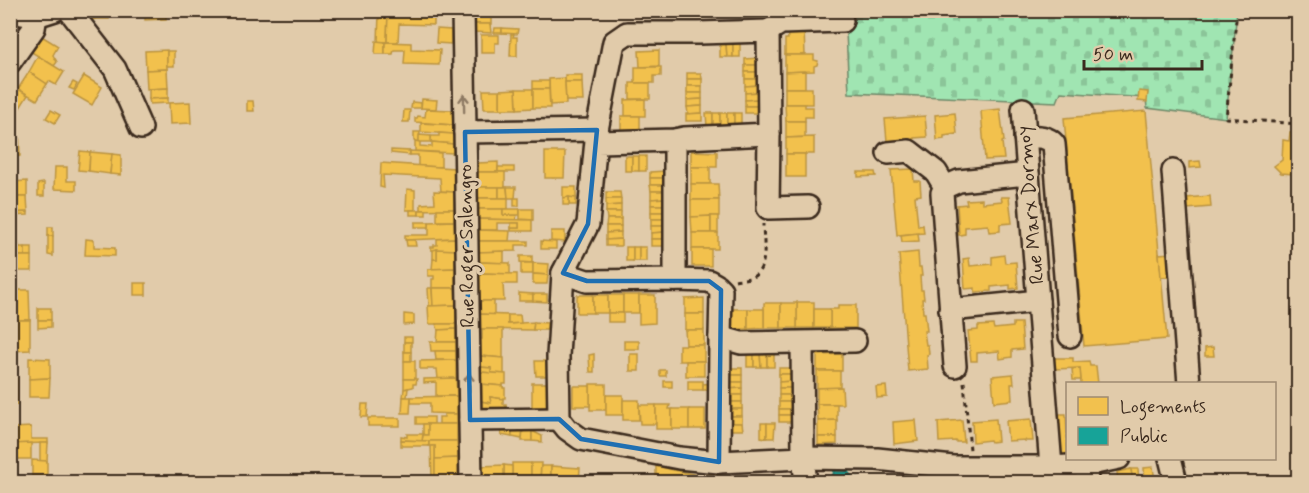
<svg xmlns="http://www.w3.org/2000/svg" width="1309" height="493" font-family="Mynerve,sans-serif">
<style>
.cemetery{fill:url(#cemetery-stones);stroke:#6e8868;stroke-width:1.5}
.homes{fill:#f2c14e;stroke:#bb9440;stroke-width:1.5}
.public{fill:#17a398;stroke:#227f73;stroke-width:1.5}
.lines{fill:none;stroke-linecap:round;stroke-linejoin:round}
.minor-casing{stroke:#3b2a1e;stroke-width:26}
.path{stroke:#3b2a1e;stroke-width:3;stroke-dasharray:4.5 4.5;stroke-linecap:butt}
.minor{stroke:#e1cbaa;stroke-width:21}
.oneway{stroke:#8e7a64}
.marked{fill:none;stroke:#1f6fb2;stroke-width:4.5;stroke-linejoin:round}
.labels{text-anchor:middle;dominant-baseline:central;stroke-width:6;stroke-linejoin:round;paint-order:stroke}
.street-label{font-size:20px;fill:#3b2a1e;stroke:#e1cbaa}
</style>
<defs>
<pattern id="cemetery-stones" width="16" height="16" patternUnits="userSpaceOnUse" patternTransform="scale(1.5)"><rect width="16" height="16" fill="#a0e5b2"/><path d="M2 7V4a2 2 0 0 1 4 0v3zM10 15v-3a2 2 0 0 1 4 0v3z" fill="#8bc599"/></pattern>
</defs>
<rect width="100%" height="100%" fill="#e1cbaa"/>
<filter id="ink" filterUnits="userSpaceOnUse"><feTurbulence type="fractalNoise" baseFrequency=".0167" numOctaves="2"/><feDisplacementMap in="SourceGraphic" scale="12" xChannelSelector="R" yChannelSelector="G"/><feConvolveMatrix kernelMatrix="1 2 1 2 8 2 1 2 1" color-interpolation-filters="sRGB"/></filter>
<g filter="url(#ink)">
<path class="cemetery" d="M845,11H1237L1226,118L1147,108L1146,98L1061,92L1057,102L849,93Z"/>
<g class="homes">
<path d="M87,10H94L95,19L88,20Z"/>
<path d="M432,10H450L451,16L432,15Z"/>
<path d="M475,10H518L491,11V24H475Z"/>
<path d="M109,12V19H95V13Z"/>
<path d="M166,12V19L145,20V13Z"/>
<path d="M379,13H388L387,42H378Z"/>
<path d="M388,13L434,15V25L399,24L398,42H387Z"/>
<path d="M475,24H490L491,33L475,32Z"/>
<path d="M495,28H502V33H494Z"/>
<path d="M502,28L518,29L517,34L502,33Z"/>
<path d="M787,28H804L805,55H785V39H788Z"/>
<path d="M437,29L451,30V44L436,43Z"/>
<path d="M511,34H514L513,37H517V56H510Z"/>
<path d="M40,35L58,46L53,55L57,62L54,66L30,51Z"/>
<path d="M481,35H499V43H495V53H481Z"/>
<path d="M376,41L385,42V54H375Z"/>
<path d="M387,42L411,43V49L440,50L439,65L404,64L405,50H394L393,54H385V43Z"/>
<path d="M720,43H726L727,57H720Z"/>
<path d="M726,43H733V57H727Z"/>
<rect x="733" y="43" width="7" height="14"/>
<path d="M167,50V69L146,70L145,51Z"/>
<path d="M659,50V66L640,67L639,51Z"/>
<rect x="167" y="51" width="7" height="15"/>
<path d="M785,55H814V60L818,61L817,65L814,66V71L785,72Z"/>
<path d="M38,56L64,72L56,85L49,81L47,84L29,72Z"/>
<path d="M759,58V65H745V59Z"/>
<rect x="745" y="65" width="14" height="7"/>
<path d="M635,67H661V76H654V83H635Z"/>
<path d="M167,69L168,88L147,89L146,70Z"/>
<path d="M805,71V88H785V72Z"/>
<path d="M29,72L47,84L37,100L18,89Z"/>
<rect x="745" y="72" width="14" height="7"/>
<path d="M687,73H701L702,79H687Z"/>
<rect x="565" y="75" width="17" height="7"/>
<path d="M84,76L102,87L92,105L73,94Z"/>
<path d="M565,78L566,104L550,105L549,79Z"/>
<rect x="687" y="79" width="15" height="7"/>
<path d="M745,79H759L760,85L745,86Z"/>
<rect x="533" y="81" width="16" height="8"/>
<path d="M73,82L77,84L74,90L69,88Z"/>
<path d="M565,82H582L583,101H566Z"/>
<rect x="630" y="83" width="20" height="16"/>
<path d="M10,84L28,95L18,111L10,106Z"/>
<path d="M760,85L759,92L745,93V86Z"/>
<rect x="687" y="86" width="15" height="7"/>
<path d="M168,88V98L149,99V89Z"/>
<rect x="785" y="88" width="27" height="16"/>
<path d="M516,89H533V108L517,109Z"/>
<path d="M516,89L517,109H500V90Z"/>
<path d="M533,89H549L550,108H533Z"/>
<path d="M483,90H500V109H484Z"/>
<path d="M1139,91L1148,92L1147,102L1138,101Z"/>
<path d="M759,92L760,99L745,100V93Z"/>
<path d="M687,93H702V99L687,100Z"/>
<path d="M168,98V103L150,104L149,99Z"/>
<path d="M422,99L437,100L436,109L421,108Z"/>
<path d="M645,99V116H625V100Z"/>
<path d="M702,99V106L687,107V100Z"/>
<path d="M760,99V106H745V100Z"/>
<path d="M247,101H253L254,111H247Z"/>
<path d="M190,102L191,123L170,124L169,103Z"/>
<path d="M412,102L421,103V108H411Z"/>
<path d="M785,104H805V107H813V117H805V121H786Z"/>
<path d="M702,106V113L688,114L687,107Z"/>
<rect x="745" y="106" width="15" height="7"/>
<path d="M426,109L452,110L453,125L415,122V118H417L418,116L425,117Z"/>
<path d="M1000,109L1004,141L1002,142L1004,159L985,160L981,111Z"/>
<path d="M51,110L60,115L55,123L46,118Z"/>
<path d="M404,110H410L409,122H403Z"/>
<path d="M1146,111L1167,339L1084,346L1064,118Z"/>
<path d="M702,113V121H686V114Z"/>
<path d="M706,113H713V127H707Z"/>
<rect x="713" y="113" width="7" height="14"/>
<rect x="720" y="113" width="7" height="14"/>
<rect x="727" y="113" width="7" height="14"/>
<rect x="734" y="113" width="7" height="14"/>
<path d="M955,113L957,134L944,136V139L937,140L935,115Z"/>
<rect x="621" y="116" width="19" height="17"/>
<path d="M925,116L927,137L914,138L915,142L900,143V140L887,141L885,119Z"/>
<path d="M786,121H805V137L786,138Z"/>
<path d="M421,123L453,125V134L421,132Z"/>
<path d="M10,129L19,130L20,156L10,157Z"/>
<path d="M414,132H420L419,142L414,141Z"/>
<path d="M1290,132L1298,133V178L1293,177V174L1281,173L1274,166L1282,160L1283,140L1289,141Z"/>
<path d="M439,133L453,134V144L431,142V136H439Z"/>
<path d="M419,135L431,136V142H419Z"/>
<path d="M814,137V154H786V138Z"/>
<path d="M415,141L420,142V146L432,147V142L453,144V153L415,151Z"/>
<path d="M391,150L410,151V155L391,153Z"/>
<path d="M80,151L90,152L89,171L78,170Z"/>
<path d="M410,151L441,153V167L418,166V155H410Z"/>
<path d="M691,151L717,152V167H691Z"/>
<path d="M90,152L112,154L110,174L89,171Z"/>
<path d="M545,152H565L564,178H545Z"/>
<path d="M112,154L121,155V175L110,174Z"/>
<rect x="786" y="154" width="19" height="23"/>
<rect x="625" y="156" width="7" height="15"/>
<rect x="632" y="156" width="7" height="15"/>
<rect x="639" y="156" width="7" height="15"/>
<path d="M1200,161L1201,167L1189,168V162Z"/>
<path d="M498,162V172H478V163Z"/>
<path d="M381,163L454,168V192L441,191L440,178L383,175L384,188L380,187Z"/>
<path d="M55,167H67V181H76V190L54,189Z"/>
<rect x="498" y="167" width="16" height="5"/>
<rect x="691" y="167" width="19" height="17"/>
<path d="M913,169L914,181H920L921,195L915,196L918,226L923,225L924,233L897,235L891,170Z"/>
<path d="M665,171V178H650V172Z"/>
<rect x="477" y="172" width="28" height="15"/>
<path d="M858,172H875L876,176L858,177Z"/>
<rect x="650" y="178" width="15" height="7"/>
<path d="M27,181V197H10V182Z"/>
<path d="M44,183V196H38V184Z"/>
<path d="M691,184H718L719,200H691Z"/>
<path d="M650,185H665V191H651Z"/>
<path d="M477,187H499V198H478Z"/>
<path d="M499,187H507L508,198H499Z"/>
<path d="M507,187H516L515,198H508Z"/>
<rect x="563" y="187" width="13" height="11"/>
<path d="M407,189L415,190V210H406Z"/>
<path d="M434,191L454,192V209L421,210V204L435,203Z"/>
<path d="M651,191H665V198L651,199Z"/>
<path d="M606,192H620L621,199H606Z"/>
<path d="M1210,196L1211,207L1187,209L1186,198Z"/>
<path d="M10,197H27L28,212L10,213Z"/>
<path d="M569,197L576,198V205H569Z"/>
<path d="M569,197V205H563V198Z"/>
<path d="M1001,197H1009L1012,223L1000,224V231L989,232L988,225L965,227V234L959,235L957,205L967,204L966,200L982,199V203L1002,201Z"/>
<rect x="478" y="198" width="30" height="11"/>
<rect x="514" y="198" width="5" height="8"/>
<path d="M665,198V205H651V199Z"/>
<path d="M606,199H621V205L606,206Z"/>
<path d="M691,200H719V216L691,217Z"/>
<path d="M621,205V212H606V206Z"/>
<rect x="651" y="205" width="14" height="7"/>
<rect x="437" y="209" width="17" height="12"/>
<path d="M478,209H503V215H517L516,220L478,219Z"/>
<rect x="503" y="209" width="17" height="6"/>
<path d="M520,209H533V220L520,219Z"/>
<rect x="410" y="210" width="9" height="5"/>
<rect x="419" y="210" width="7" height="5"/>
<path d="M28,212V215L10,216V213Z"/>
<path d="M606,212H621V219H607Z"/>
<rect x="651" y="212" width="14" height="7"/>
<path d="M711,216V233H692L691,217Z"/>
<rect x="711" y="216" width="7" height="17"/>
<path d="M478,219L532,220V231H511V228H519V223H497V230H478Z"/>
<path d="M607,219H621V226H606Z"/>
<rect x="651" y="219" width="14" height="7"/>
<path d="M1298,219V250H1296L1291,220Z"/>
<path d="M454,221L455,238L405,240V235H429V222Z"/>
<rect x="415" y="222" width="14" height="5"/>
<rect x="511" y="223" width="8" height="5"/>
<path d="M606,226H621V232L606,233Z"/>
<path d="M651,226H665V232L651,233Z"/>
<rect x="48" y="227" width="5" height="9"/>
<path d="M478,230L510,231L509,241H478Z"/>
<path d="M551,231H565V242L551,241Z"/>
<path d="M621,232V239L606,240V233Z"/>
<path d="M665,232V239H651V233Z"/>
<rect x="692" y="233" width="26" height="16"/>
<path d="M918,233L919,241L902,242L901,235Z"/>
<path d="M48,236H53V256L48,255Z"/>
<path d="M455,238V250H431V247H434V245H437V239Z"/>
<path d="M86,239L94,240V247L115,248V256L85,255Z"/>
<path d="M621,239V246H606V240Z"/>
<rect x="651" y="239" width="14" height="7"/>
<path d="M18,240L19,247H25V256H10V241Z"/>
<path d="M406,240H415L416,246H407Z"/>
<path d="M478,241H528V245H516V251L478,252Z"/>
<path d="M541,241L556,242V249H541Z"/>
<rect x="25" y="247" width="7" height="9"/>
<rect x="626" y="247" width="7" height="14"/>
<rect x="633" y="247" width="6" height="14"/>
<rect x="639" y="247" width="7" height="14"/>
<path d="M437,249L455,250V268L432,269L433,259H437Z"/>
<path d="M437,249V259H433V250Z"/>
<rect x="692" y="249" width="19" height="17"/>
<path d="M504,251V263L479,262L478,252Z"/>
<path d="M918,252L919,267H921L922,276H920L921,290H923L924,299H922L923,313H925L927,331H924L926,345H928L929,354L927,355L928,369L908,371L899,254Z"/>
<path d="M1171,253L1173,276L1161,277L1159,254Z"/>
<path d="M1004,255L1005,263L1016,262L1018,288L1010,289V285L991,287V291L975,292V288L965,289L963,259L969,258L970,266L992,264V257Z"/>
<rect x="10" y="256" width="22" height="15"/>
<path d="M520,256H532V263L520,262Z"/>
<path d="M479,262L510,263V274L479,273Z"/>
<rect x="521" y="263" width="12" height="11"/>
<path d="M533,263L549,264L548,275L533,274Z"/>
<path d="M455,268V288H432V279H434V276H428V269Z"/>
<path d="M479,273L517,274V284H503L504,301H479Z"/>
<path d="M533,274L548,275L547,284H533Z"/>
<rect x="134" y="283" width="12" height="12"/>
<path d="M428,288H432L433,306H429Z"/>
<path d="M432,288H455L456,305L433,306Z"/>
<path d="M10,290H29L30,320H11Z"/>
<path d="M519,293L533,294V301H519Z"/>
<path d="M533,294H547V302L533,301Z"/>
<rect x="577" y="295" width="16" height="18"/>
<rect x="593" y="295" width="15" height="18"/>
<rect x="608" y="295" width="15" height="18"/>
<rect x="623" y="295" width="16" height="18"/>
<path d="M639,295H655V323L639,324Z"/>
<path d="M704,298V314H685V299Z"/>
<path d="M479,301H494V315L479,314Z"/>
<rect x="797" y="302" width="17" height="26"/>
<rect x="764" y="303" width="17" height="25"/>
<rect x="781" y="303" width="16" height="25"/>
<path d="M456,305V324H429L428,306Z"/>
<path d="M838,305H856V328H830V309H838Z"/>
<rect x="38" y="308" width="13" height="12"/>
<rect x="731" y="309" width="17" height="20"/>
<path d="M748,309H764V328L748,329Z"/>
<rect x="814" y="309" width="16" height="19"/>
<rect x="608" y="313" width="15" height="9"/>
<path d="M404,314L414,315V324L404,325Z"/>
<path d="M479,314L508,315V324L534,322L533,330L479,329Z"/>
<rect x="685" y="314" width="19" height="16"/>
<path d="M508,315H520L521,323L508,324Z"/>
<path d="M11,320H30V350L11,351Z"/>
<path d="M38,320H51V327L38,328Z"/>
<path d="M534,322L547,323V330H533Z"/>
<path d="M1013,323H1021L1023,349L1012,350V357L1000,359L999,351L977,353V361H971L968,331L978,330V326L993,325L994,329L1013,327Z"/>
<path d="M436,324H456V329L438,330Z"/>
<path d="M456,329V342H437L438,330Z"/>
<path d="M482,329H503V358L480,356L479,339H482Z"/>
<path d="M685,330H704V345H686Z"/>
<rect x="404" y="337" width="8" height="5"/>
<rect x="624" y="341" width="15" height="8"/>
<rect x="404" y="342" width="7" height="10"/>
<path d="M430,342H456V351H431Z"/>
<rect x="679" y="345" width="25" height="16"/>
<path d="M1213,347L1214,356H1205V348Z"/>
<path d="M435,351H456V360H436Z"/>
<rect x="404" y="352" width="7" height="9"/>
<rect x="747" y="352" width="7" height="15"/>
<path d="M754,352H760L761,367H754Z"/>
<path d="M760,352H767V367H761Z"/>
<rect x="767" y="352" width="7" height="15"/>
<path d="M594,354V372H590L589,355Z"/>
<rect x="630" y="354" width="9" height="17"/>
<path d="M842,354V371H817V355Z"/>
<path d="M480,356L504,358V374L491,373V368L480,367Z"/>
<path d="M29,358L50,359V378L29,379Z"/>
<path d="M1053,358H1073V362L1089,361L1090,366H1096L1098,384H1081L1080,368L1054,369Z"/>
<path d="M456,360V378L438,379L437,369H420V361Z"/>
<rect x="404" y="361" width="11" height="18"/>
<path d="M535,361H547L548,376H536Z"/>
<rect x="686" y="361" width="18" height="15"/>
<path d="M480,367L491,368V373L480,372Z"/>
<rect x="728" y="368" width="14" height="7"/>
<rect x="779" y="368" width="14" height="6"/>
<path d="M1080,368L1081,380H1073L1072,369Z"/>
<rect x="660" y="370" width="6" height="6"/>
<rect x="817" y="371" width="23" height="17"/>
<path d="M480,372L506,374V384H503V386L480,384Z"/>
<path d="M779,374H793V381L779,382Z"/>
<path d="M1013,374L1014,384H1011L1012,400L994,402L992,376Z"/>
<rect x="728" y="375" width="14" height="7"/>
<rect x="10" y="378" width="7" height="27"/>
<path d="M50,378L49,397H29V379Z"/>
<path d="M456,378L457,396H436V382L424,383V379Z"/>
<path d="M404,379H417L416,384H413V387L404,389Z"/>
<rect x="664" y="381" width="8" height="6"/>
<rect x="688" y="381" width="15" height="9"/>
<path d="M793,381V388H779V382Z"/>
<path d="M728,382H742V388L728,389Z"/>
<rect x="532" y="383" width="15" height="27"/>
<path d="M712,383L711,390H703V384Z"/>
<path d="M480,384L503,386V388H505V398H503V399L490,397L491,403L480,401Z"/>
<rect x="590" y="384" width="16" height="26"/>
<rect x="573" y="386" width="17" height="20"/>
<path d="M886,386L887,397L877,398L876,387Z"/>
<path d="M842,387L843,404H817V388Z"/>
<path d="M408,388L407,397H403L404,389Z"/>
<path d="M742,388V395H728V389Z"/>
<rect x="779" y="388" width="14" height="7"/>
<rect x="606" y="395" width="17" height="20"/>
<rect x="728" y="395" width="14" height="7"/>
<rect x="779" y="395" width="14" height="7"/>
<path d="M457,396V414L430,413V403H411V397Z"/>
<path d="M403,397H411L410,413H402Z"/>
<path d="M490,397L503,399V404H506V415L480,411V401L491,403Z"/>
<rect x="623" y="400" width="16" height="20"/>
<rect x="728" y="402" width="14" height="7"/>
<rect x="779" y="402" width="14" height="7"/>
<path d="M362,404H368L367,417H361Z"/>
<path d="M817,404H837V420L818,421Z"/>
<path d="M639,405H656V424H640Z"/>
<path d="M656,405H670L669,409H672V429H656Z"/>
<rect x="672" y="409" width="17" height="20"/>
<rect x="689" y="409" width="16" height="20"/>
<rect x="728" y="409" width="14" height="7"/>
<path d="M779,409H793L794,415H779Z"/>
<path d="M444,414H457V424H439V417H444Z"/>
<path d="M1057,414H1066L1068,458L1061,460Z"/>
<path d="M779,415H794L793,422H779Z"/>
<rect x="728" y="416" width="14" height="7"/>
<rect x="416" y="417" width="18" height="7"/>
<rect x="368" y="418" width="32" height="8"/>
<path d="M996,419L998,441L991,442L990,440L973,442L972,421Z"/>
<path d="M1031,419L1033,441H1025V440L1008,441L1006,421Z"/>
<path d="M837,420V437H818V421Z"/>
<path d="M916,420L918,441L894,444L893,422Z"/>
<path d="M962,420L964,442H956V441L939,442L938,422Z"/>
<path d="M728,423H742L743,430H728Z"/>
<path d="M761,423H767V438L761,437Z"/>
<path d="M767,423H775L774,438H767Z"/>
<rect x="423" y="424" width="5" height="11"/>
<path d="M428,424H457V441H422L423,435H428Z"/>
<path d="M502,424L512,425V437L501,435Z"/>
<path d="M512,425L523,427L522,439L512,437Z"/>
<path d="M31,427V439H48V443L12,444V428Z"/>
<path d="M523,427L532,431V441H522Z"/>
<path d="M532,431L542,436V442L532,441Z"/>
<path d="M407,434H423L422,441L401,440V436L407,437Z"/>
<path d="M818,437H837V444L818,445Z"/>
<path d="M401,440L429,441V446H401Z"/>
<path d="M429,441H457L458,458L435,459V446H429Z"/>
<path d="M31,443V459H13L12,444Z"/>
<path d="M40,443H48L47,461H40Z"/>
<path d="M431,446H435V477L432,478Z"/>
<path d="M458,458V477H435V459Z"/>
<path d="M32,460L47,461V475H32Z"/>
<rect x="512" y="463" width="19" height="19"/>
<path d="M531,463H541L540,482H531Z"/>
<path d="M504,465L512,466V482H504Z"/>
<path d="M504,465V482H481V466Z"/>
<path d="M541,466H551V482H540Z"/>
<path d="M551,466L580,468L579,482H551Z"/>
<path d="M656,466L697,475H720V482H656Z"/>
<path d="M1153,467L1155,481L1145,482L1144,468Z"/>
<path d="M1131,469L1133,482H1118L1117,472Z"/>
<path d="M1131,469H1138L1139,482H1133Z"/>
<path d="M1003,474H1016L1017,482H1004Z"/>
<path d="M1016,474H1027L1028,482H1017Z"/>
<rect x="32" y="475" width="15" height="7"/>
<path d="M1029,475H1042L1043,482H1030Z"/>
<path d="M783,477L784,482H753V479Z"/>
</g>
<path class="public" d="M834,469L836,472H846L847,469H849L848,472L854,479L858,478V480L856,482H817H824L825,480L828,481L834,473L832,470Z"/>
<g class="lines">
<defs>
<g id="minor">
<path d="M69,10L115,69L141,128"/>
<path d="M463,10L471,482"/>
<path d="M10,12L36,16L55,10"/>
<path d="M768,31L781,23L842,21"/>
<path d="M10,62L34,28L36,16"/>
<path d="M1023,109L1051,467L1086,465L1119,458"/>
<path d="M465,132L597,130"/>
<path d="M769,134L768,208L808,207"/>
<path d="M1025,137C1036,137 1046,135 1054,144L1070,336"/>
<path d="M675,140V280"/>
<path d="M888,153L909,151L936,172L945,187"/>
<path d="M1173,171L1189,384"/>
<path d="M563,273L588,224L597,130L614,42L627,33H699L768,31L769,134L684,138L675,140L597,142"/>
<path d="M950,310L1038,301"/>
<path d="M855,341L741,343L720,337L721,290L716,285L709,281L675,280L587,281L563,273L558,356L559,419L567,429L581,439L679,458L719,462L803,458L877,459L953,467H1051"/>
<path d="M802,343L803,458L806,482"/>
<path d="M955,366L942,193L945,187L959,181L1028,174"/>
<path d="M470,420L559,419"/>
<path d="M1170,458L1176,482"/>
<path d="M719,462L720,337"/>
<path d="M1086,465L1087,482"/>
</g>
</defs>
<use href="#minor" class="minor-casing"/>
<g class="path">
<path d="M1237,10L1226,118L1298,124"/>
<path d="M735,280C740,279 746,279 750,278C770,271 763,240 763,224"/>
<path d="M964,382L970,450"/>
</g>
<use href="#minor" class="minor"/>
</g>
<defs><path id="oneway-shaft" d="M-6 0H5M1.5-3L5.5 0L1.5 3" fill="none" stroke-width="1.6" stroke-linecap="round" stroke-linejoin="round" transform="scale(1.5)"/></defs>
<g class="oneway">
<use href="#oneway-shaft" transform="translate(464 103) rotate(-91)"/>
<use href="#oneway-shaft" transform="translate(469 382) rotate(-91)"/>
</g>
</g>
<path class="marked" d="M597,130L588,224L563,273L587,281H709L721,290L719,462L581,439L559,419L470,420L465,132Z"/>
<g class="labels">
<g class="street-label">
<text transform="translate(1031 205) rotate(-95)">Rue Marx Dormoy</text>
<text transform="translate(467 246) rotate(-91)">Rue Roger Salengro</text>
</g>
</g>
<rect width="1309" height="493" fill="none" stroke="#e1cbaa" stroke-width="36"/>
<rect x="18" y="18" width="1273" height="457" fill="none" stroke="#3b2a1e" stroke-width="2" filter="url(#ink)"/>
<rect x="1066" y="382" width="210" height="78" fill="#e1cbaa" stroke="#9f8b72" stroke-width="1.5"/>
<rect x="1078" y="397" width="30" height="18" fill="#f2c14e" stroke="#9f8b72" stroke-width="1.5"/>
<text x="1120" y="412" font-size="18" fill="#3b2a1e">Logements</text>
<rect x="1078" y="427" width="30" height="18" fill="#17a398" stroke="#9f8b72" stroke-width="1.5"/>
<text x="1120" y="442" font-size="18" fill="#3b2a1e">Public</text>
<path d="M1084 60v9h118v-9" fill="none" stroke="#3b2a1e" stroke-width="3"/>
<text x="1093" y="60" font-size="18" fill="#3b2a1e" stroke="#e1cbaa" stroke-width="4.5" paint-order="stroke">50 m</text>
</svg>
